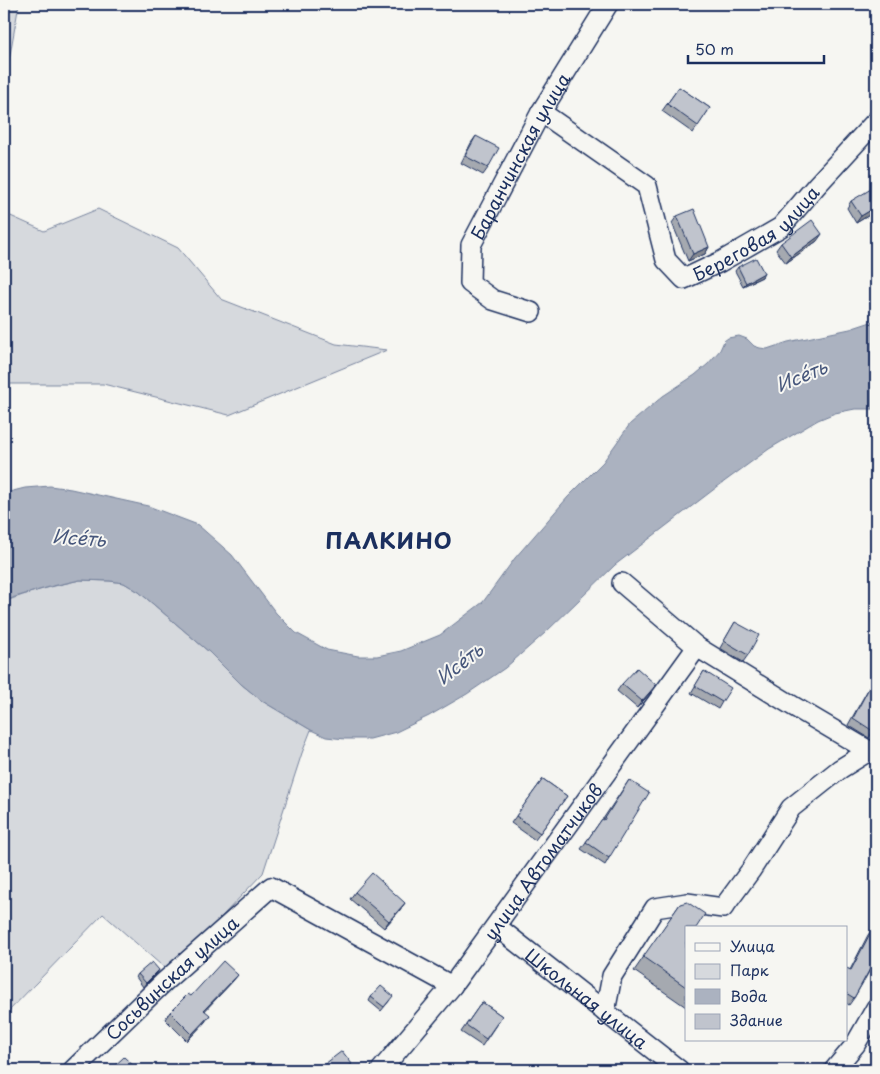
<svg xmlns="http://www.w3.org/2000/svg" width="880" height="1074" font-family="'Playpen Sans',sans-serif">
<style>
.green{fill:#d6d9dd;stroke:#78849e}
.water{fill:#abb2c0;stroke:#717e99}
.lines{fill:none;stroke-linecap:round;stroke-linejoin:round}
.minor-casing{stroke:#1b2f5e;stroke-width:22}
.minor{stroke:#f6f6f2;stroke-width:19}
.wall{fill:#a5a9b0;stroke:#1b2f5e}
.shaded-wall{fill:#868990;stroke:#1b2f5e}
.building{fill:#c0c4cd;stroke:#1b2f5e}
.labels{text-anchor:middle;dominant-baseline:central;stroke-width:4;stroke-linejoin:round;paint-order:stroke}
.street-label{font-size:18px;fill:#1b2f5e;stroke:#f6f6f2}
.water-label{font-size:19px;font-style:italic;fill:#46567b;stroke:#f6f6f2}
.district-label{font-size:22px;font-weight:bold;letter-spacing:1px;fill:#1b2f5e;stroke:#f6f6f2}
</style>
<rect width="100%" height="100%" fill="#f6f6f2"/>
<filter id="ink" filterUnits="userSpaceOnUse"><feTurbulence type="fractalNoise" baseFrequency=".02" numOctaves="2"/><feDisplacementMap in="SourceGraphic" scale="10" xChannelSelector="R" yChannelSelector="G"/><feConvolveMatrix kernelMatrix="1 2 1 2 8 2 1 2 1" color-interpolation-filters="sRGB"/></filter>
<g filter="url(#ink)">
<g class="green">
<path d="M4,4H19L8,66L4,83Z"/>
<path d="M98,209L178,248L221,299L336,344L387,350L229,415L103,384H4V213L44,231Z"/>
<path d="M80,580L110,581L124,583L139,592L209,652L241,684L262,701L311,730L302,753L263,873L169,972L103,914L4,1016V602C28,592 54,586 80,580Z"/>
</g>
<path class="water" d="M876,319V409H855L835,413L818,420L769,449L717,487L615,565L545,633L505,668L467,694L429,716L396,732L370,739H345L326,737L311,730L262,701L241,684L209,652L139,592L124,583L110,581L80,580L53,586L15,597L4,602V494L9,492L25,488L50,486L71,489L148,506L198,525L232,555L276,613L296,633L327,650L358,656H377L401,651L440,635L483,602L515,558L568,497L603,462L630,424L663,396L695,375L708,364L720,350L724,341L728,338L739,336L747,339L754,346L760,348L767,349L788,342L850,329L871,322Z"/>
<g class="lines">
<defs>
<g id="minor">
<path id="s1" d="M541,112L647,186L666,260L684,279L720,262L781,227L817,185L876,121"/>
<path id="s2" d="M531,312L493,300L470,283L471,245L541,112L608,4"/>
<path d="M622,583L697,647L793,706L876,755"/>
<path id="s3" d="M496,926L679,1070"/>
<path d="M605,1012L612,976L655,908L687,903L723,908L751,870L791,808L840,769L869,751"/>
<path id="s4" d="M73,1070L164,982L271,887L452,986"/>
<path id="s5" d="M381,1070L452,986L697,647"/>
<path d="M834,1070L855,1045L876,1008"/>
</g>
</defs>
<use href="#minor" class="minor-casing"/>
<use href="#minor" class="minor"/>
</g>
<g class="wall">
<path d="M679,87L710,108L693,133L662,111Z"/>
<path d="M476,136L488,168L483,175L461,163L471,143Z"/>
<path d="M851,201L876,211L856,223L847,208Z"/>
<path d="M677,216L709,247L705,254L688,261L672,223Z"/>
<path d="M817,241L786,263L776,250L781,243Z"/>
<path d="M738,267L764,273L762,277L743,286L735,271Z"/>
<path d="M735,622L748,655L743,662L720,648Z"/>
<path d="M704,671L722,702L718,709L691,693Z"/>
<path d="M876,675L873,731L869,738L848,725Z"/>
<path d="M622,684L656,685L637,708L617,691Z"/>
<path d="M543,779L567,796L535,840L511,823Z"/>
<path d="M629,780L609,858L605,865L581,849L602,819H603Z"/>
<path d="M355,892L400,910L384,928L350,899Z"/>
<path d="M680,904L685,943L686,944V1007L634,971Z"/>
<path d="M873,928L876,930V960L873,965L854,998L849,1005L846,1003V968L850,970L868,935Z"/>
<path d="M159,970L156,974L143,987L136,977L138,974Z"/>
<path d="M233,981L205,1010V1022L187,1041L165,1019L170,1012L191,996Z"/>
<path d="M371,997L390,1000L381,1011L369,1001Z"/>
<path d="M482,1002L502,1016L482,1046L461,1032Z"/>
</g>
<g class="shaded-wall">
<path d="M876,207V211L856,223L861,216Z"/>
<path d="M822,234L817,241L786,263L791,257Z"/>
<path d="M709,247L705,254L688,261L693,254Z"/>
<path d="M764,273L762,277L743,286L746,283Z"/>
<path d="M656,685L651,692L637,708L642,701Z"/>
<path d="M405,903L400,910L384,928L389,921Z"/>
<path d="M159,970L156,974L143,987L146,983Z"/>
<path d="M238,975L233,981L200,1016L204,1010Z"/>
<path d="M210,1015L205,1022L187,1041L192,1034Z"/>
</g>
<g class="building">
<path d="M679,87L710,108L698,126L667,104Z"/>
<path d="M476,136L499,148L488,168L465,156Z"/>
<path d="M876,186V207L861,216L851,201Z"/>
<path d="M694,209L709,247L693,254L677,216Z"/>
<path d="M812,220L822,234L791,257L781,243Z"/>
<path d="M756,258L764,273L746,283L738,267Z"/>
<path d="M735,622L759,635L748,655L724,641Z"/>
<path d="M637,668L656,685L642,701L622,684Z"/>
<path d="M704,671L731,688L722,702L695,686Z"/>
<path d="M876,675V725L873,731L853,718Z"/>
<path d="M543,779L567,796L540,833L516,816Z"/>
<path d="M629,780L649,793L609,858L586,842L602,819L604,820Z"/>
<path d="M372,873L405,903L389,921L355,892Z"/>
<path d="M687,902L705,914L696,928H686V942L685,943L686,944V987L643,957L680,904Z"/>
<path d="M873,928L876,930V958L854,998L846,993V968L851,970Z"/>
<path d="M223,961L238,975L204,1010L210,1015L192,1034L170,1012L188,994L191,996Z"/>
<path d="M152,962L159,970L146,983L138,974Z"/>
<path d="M381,986L393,996L384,1007L371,997Z"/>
<path d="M482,1002L502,1016L486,1039L466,1025Z"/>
<path d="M342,1051L352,1064L344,1070H323L321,1067Z"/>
<path d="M124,1057L138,1070H110Z"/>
</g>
</g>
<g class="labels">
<g class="street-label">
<text stroke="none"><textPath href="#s2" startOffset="208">Баранчинская улица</textPath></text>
<text stroke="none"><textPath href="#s1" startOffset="318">Береговая улица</textPath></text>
<text stroke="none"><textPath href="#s5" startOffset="264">улица Автоматчиков</textPath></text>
<text stroke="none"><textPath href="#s4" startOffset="135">Сосьвинская улица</textPath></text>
<text stroke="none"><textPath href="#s3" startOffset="116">Школьная улица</textPath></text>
</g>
<g class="water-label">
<text transform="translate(801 375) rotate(-22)">Исе́ть</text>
<text transform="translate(79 537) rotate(4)">Исе́ть</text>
<text transform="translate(459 663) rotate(-38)">Исе́ть</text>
</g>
<g class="district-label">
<text x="389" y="539">ПАЛКИНО</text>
</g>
</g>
<rect width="880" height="1074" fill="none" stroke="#f6f6f2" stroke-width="20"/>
<rect x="10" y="10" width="860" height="1054" fill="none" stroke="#1b2f5e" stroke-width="2" filter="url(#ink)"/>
<rect x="685" y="926" width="162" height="115" fill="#f6f6f2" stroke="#9ea6b7"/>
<rect x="695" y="943" width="25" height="8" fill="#f6f6f2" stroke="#9ea6b7"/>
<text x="730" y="952" font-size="15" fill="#1b2f5e">Улица</text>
<rect x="695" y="964" width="25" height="15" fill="#d6d9dd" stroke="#9ea6b7"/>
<text x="730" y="976" font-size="15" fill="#1b2f5e">Парк</text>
<rect x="695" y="989" width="25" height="15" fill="#abb2c0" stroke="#9ea6b7"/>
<text x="730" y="1002" font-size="15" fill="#1b2f5e">Вода</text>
<rect x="695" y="1014" width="25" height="15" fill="#c0c4cd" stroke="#9ea6b7"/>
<text x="730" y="1026" font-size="15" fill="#1b2f5e">Здание</text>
<path d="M688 55v8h136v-8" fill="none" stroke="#1b2f5e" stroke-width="2.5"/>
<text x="695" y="55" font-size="15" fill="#1b2f5e" stroke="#f6f6f2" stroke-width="4" paint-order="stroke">50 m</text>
</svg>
